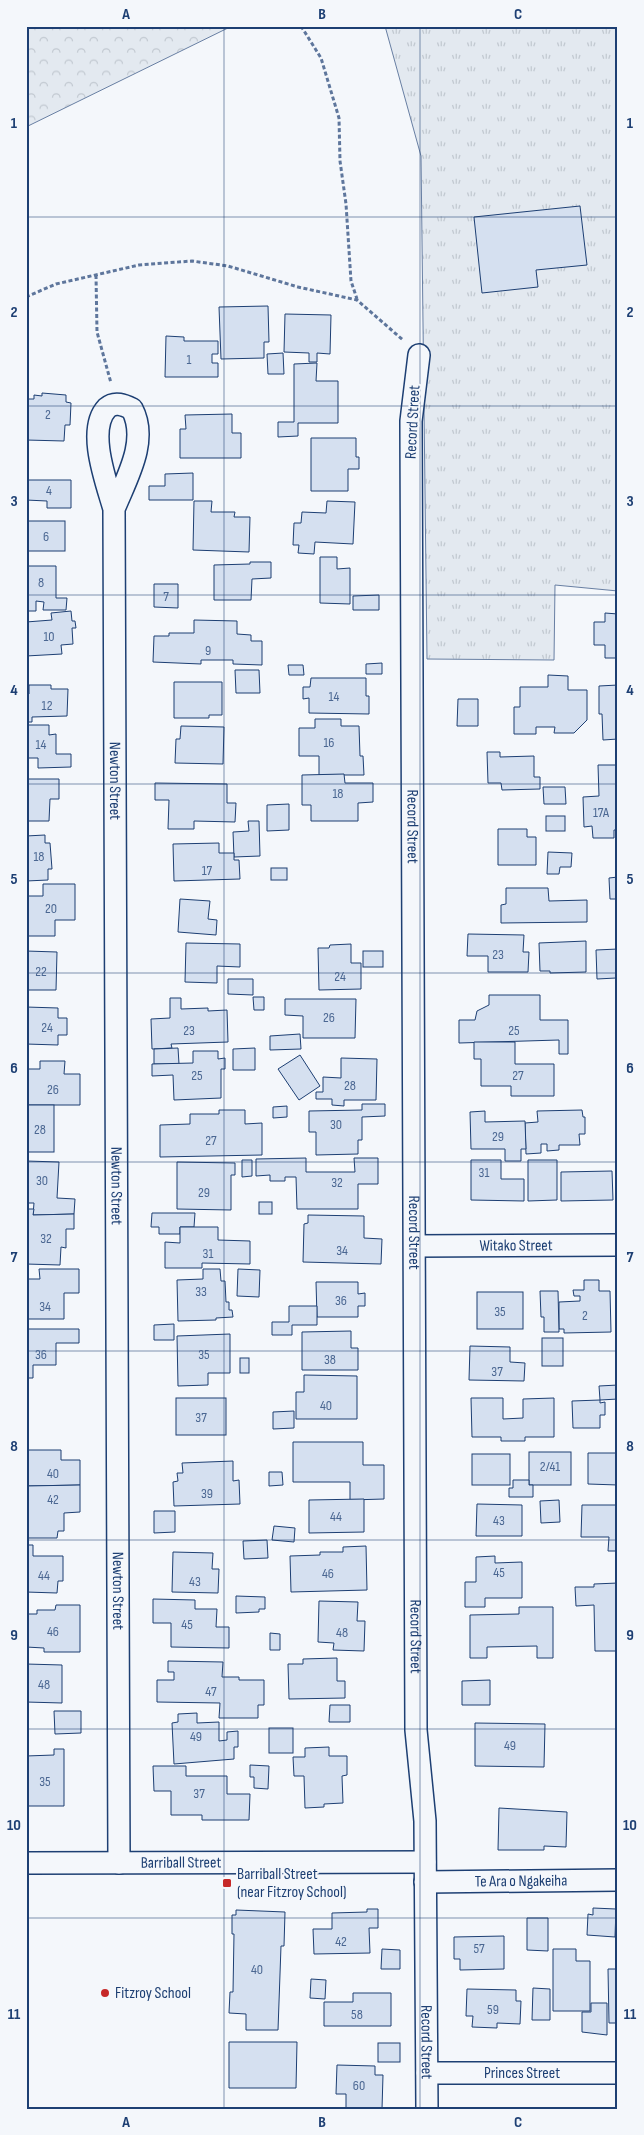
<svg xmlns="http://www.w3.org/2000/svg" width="644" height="2135" font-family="'Sofia Sans Condensed',sans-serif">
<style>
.grass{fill:url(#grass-tufts);stroke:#687fa3}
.forest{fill:url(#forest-crowns);stroke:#687fa3}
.building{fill:#d5e0f0;stroke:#1d3f73}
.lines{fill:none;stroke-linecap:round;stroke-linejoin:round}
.minor-casing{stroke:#1d3f73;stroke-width:24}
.path{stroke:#5e769c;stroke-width:3;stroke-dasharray:4 2.5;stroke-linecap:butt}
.minor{stroke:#f4f7fb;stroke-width:21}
.grid{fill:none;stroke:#1d3f73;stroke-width:1;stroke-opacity:0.55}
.poi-dot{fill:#c62828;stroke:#f4f7fb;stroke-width:2}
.labels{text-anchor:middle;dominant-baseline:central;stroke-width:4;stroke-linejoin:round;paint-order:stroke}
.number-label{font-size:14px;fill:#4b6792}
.street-label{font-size:16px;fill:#1d3f73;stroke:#f4f7fb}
.poi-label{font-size:16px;fill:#1d3f73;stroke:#f4f7fb;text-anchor:start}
.neatline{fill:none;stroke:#1d3f73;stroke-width:2}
.grid-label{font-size:16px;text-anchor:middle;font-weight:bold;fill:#1d3f73}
</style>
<defs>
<pattern id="grass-tufts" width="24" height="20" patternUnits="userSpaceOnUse" patternTransform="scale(1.25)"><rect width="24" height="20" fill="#e3e9f0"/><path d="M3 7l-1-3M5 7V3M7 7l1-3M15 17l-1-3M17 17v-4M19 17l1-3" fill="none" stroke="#c2c9d1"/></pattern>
<pattern id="forest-crowns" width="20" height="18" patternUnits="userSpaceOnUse" patternTransform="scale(1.25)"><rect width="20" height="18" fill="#e3e9f0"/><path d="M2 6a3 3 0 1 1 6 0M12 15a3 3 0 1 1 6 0" fill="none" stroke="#c2c9d1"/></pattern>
</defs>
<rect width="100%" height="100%" fill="#f4f7fb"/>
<path class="grass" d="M385,26H618V591L555,585L554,660L427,659L421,156Z"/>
<path class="forest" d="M26,26H232L26,127Z"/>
<g class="building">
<path d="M580,206L587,265L536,270L538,287L482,293L474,217Z"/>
<path d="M268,306L269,342H264V358L221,359L219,307Z"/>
<path d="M285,314L331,315L330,354L317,353V362H309V353L284,352Z"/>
<path d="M166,336L184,337V341H218V354H212V363H218V377H165Z"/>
<path d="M283,353L284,374H268L267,354Z"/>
<path d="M317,363L316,381H338V423H298V436L278,437V422H294V364Z"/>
<path d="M42,393L66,395V402L71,403L70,425H65L64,441L26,440V399H34V395L42,396Z"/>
<path d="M232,414V433H241V458H180V429H186L185,415Z"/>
<path d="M311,438H356V457H359V469H348V491H311Z"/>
<path d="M193,473V500H149V486H165V474Z"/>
<path d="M26,480H71V508H47V501L26,500Z"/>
<path d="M194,501H212L211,512H235L234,517H250L249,552L193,550Z"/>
<path d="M327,501L355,502L353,544L315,542L314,554L298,553L299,545H293L294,523H301L302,512L326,513Z"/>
<rect x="26" y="521" width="39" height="30"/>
<path d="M320,557H337V569L350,568V604L320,603Z"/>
<path d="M250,562H271V578L252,579L251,600H214V565L250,564Z"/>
<path d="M26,566H56V598H67L66,610H43L44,602L36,601V611H28Z"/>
<path d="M154,584H178V608L154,607Z"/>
<path d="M379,595V610H353V596Z"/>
<path d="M71,611L72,621H75L76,628H72L73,644L61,645L62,654L26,656V620V622L52,620L51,613Z"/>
<path d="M605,613L618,614V658H605V645H594V622H605Z"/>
<path d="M194,620L237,621V634L251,635V641H262V665L233,664V660H201V664L153,662L154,636H169V633H194Z"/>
<path d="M382,663V674H366V664Z"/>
<path d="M288,665H303L304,675H289Z"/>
<path d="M235,670H259L260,693H236Z"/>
<path d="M548,675L568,676V690H587V720L574,733H554L555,727H536V734H514V707H520V687H548Z"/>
<path d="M311,678H366V696H369V714L309,713V698L303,699V687H310Z"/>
<path d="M174,682H222V715H209V718H174Z"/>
<path d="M29,685H51V689H68L67,716L32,717V722H26V694H29Z"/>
<path d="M618,685V739L603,740L602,714H599V686Z"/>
<path d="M458,699H478V726H457Z"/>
<path d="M315,719H341V726H359L360,756H363L364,775H319V756H299V728H315Z"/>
<path d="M26,725H49V735L56,734V754H71V767L38,768V758H26Z"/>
<path d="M181,726L224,727L223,764L175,763L176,739H180Z"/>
<path d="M487,752H500V757L534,756V777H540V789L502,790L501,783H488Z"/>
<path d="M598,765H618V830H614V838H593L592,826L584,827L583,797L599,796Z"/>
<path d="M344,774L345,783H373V802L358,803V821H311V805H302V775Z"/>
<path d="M26,779H59V799H50L49,821H26Z"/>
<path d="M155,783L227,784V803H236L235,822L194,821V829H168L169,800H155Z"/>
<path d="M543,787H565L566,804H544Z"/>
<path d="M289,804V830L267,831V805Z"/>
<rect x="546" y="816" width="19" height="15"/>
<path d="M248,821H259L260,856L234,857L233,832L249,831Z"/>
<path d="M498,829H527V837H536V865H498Z"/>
<path d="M45,835V843H50L52,869H48V880L26,881V836Z"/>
<path d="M219,843V853H234V860H239L240,879L174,881L173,844Z"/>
<path d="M548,852L572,853L571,867H560L559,874H547Z"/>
<rect x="271" y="868" width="16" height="12"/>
<path d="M618,877V899H610L609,878Z"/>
<path d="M43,884H75V920H55V936H26V896H43Z"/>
<path d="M506,888H548L549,901L587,900V922L501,923V905L506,904Z"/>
<path d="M180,899L210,901L208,919L217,920L216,935L178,932Z"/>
<path d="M468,934L524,935L523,952H529L528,972H488V956H467Z"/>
<path d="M586,941V972L550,973V971H540L539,943Z"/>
<path d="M186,943L240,944V967L217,966V983L185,982Z"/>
<path d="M351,944V963H361V989L319,990L318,948H329L330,945Z"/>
<path d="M618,949V987H616V978L597,979L596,950Z"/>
<path d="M26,951L57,952L56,990H26Z"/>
<rect x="363" y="951" width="20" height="16"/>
<path d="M228,979H253V995L228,994Z"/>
<path d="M489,995H540V1020H568V1054H559V1040L459,1043V1020H475L477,1011L489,1005Z"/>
<path d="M253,997H264V1010H254Z"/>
<path d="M170,998H181V1009L208,1008V1011L227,1010L228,1042L171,1044L172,1048L152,1049L151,1019L170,1018Z"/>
<path d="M285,999H356L355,1038H303V1016L285,1015Z"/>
<path d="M26,1007L58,1008V1018H67V1035H58V1045L26,1044Z"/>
<path d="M300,1034L301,1049L270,1050V1036Z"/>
<path d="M474,1042H515V1064H554V1096H511V1086H481V1059H474Z"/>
<path d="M178,1048L179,1064H154V1049Z"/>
<path d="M255,1048V1070H233V1049Z"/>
<path d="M193,1051H218V1059L225,1058V1069H221V1098L174,1100L173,1075L152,1076V1064L193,1063Z"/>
<path d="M300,1055L320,1086L299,1100L278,1069Z"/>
<path d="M341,1058L377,1059L376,1100H344V1106L332,1105V1099H316V1092H323V1077L341,1078Z"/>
<path d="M40,1061H65L64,1074H80V1105H26V1069H40Z"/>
<path d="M362,1104H385V1116L362,1117V1140H358V1154L316,1155V1132H309V1111L362,1110Z"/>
<rect x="26" y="1105" width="28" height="47"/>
<path d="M287,1106V1117L273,1118V1107Z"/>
<path d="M219,1110H245V1124L262,1123V1155L160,1157V1125L190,1124V1114H219Z"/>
<path d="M582,1110L583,1117H585V1134H579L580,1145H559V1150L547,1151V1144H541V1153L526,1154L525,1123L538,1122L537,1111Z"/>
<path d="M485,1111V1122L525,1121L526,1149H521V1161H505V1149H471L470,1112Z"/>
<path d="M306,1158V1172H355L354,1158H378V1184H358V1209H297L296,1177H285V1181H270V1175L256,1176V1159Z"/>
<path d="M242,1160H252V1176L242,1177Z"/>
<path d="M471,1160H501V1179H524V1201L471,1200Z"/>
<path d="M528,1160H557V1200L528,1201Z"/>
<path d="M26,1161L59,1162L57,1198L75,1199L74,1214L33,1215L34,1203H26Z"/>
<path d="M177,1162L235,1163V1175H231V1210L177,1209Z"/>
<path d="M612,1171L613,1200L561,1201V1172Z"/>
<rect x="259" y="1202" width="13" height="12"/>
<path d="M26,1209H34L33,1215L74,1214V1229H66V1248L61,1247L60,1265L26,1264Z"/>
<path d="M152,1213H195L194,1227H180V1234H159V1227H151Z"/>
<path d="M308,1215L364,1216V1238L382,1239L381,1264L303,1262L304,1224L308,1223Z"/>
<path d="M180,1227H218V1240L250,1241V1264L202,1263V1268H165V1242L180,1243Z"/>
<path d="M39,1269H79V1293H64V1319H26V1279H40Z"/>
<path d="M203,1269H220L221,1281H225L226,1302H229V1310H232L233,1317L216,1318V1320L178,1321L177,1280L203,1279Z"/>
<path d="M238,1269L260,1270L259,1297L237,1296Z"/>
<path d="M584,1280H599V1291H610L611,1332L564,1333V1329H559V1302L580,1301V1296H574L573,1290H584Z"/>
<path d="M316,1282H358V1294L365,1293V1306H358V1317H317Z"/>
<path d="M540,1291H558L559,1332H544V1317H541Z"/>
<rect x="477" y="1292" width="46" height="37"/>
<path d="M289,1306H317V1325H292V1335H272V1322H289Z"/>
<path d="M174,1324V1340H154V1325Z"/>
<path d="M26,1329H79V1343H56V1365H33V1378H26Z"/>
<path d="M351,1331V1348H358V1370H302V1332Z"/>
<path d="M230,1334V1373H208V1385L178,1386L177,1336Z"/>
<rect x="542" y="1338" width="21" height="28"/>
<path d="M470,1346L510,1347V1362L525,1363L524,1381L469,1380Z"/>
<rect x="240" y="1358" width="9" height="15"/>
<path d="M304,1375L357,1376V1419H296V1392H304Z"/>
<path d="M618,1385V1399L600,1400L599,1386Z"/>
<rect x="176" y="1398" width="50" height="37"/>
<path d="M471,1398H503V1419L523,1418V1399L554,1398V1437H525V1441H501V1437H472Z"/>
<path d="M600,1400V1403L605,1402V1415H600V1428H573L572,1401Z"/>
<path d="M294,1411V1428L273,1429V1412Z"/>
<path d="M293,1442H363V1465H384V1499L350,1500V1482H293Z"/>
<path d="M26,1450H61V1460H80V1485L26,1486Z"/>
<rect x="529" y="1452" width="42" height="33"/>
<path d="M588,1453H618V1485L588,1484Z"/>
<rect x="472" y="1454" width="38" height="31"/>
<path d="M233,1461V1481L239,1480L240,1504L174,1506L173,1482L178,1481L177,1473H183L182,1463Z"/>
<path d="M269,1472H282L283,1485L269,1486Z"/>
<path d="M513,1480H529V1485H533V1497H509V1488H513Z"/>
<path d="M80,1485V1512L64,1513V1531H58L57,1538H26V1486Z"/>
<path d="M364,1499V1532L309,1533V1500Z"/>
<path d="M559,1500L560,1522L541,1523L540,1501Z"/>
<path d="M477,1504L522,1505V1536H476Z"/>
<path d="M582,1505H618V1551H608L609,1537H581Z"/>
<path d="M154,1511H175V1532L154,1533Z"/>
<path d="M274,1526L295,1528L294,1542L272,1540Z"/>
<path d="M267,1540L268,1558L244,1559L243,1541Z"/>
<path d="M26,1545H33V1556H63V1581H58L57,1593L26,1592Z"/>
<path d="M366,1546L367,1590L291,1592L290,1556L320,1555V1552H343V1547Z"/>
<path d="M173,1552L213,1553L212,1569H219L218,1593L172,1592Z"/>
<path d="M495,1556V1563L522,1562V1598H485V1607H465V1582H476V1557Z"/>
<path d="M618,1583V1651H595L594,1605L576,1606L575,1587H594V1584Z"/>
<path d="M236,1596L265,1597V1609H259V1612L236,1613Z"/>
<path d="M153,1599L195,1600V1609H217L216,1627H229V1648L171,1647V1623H153Z"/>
<path d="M319,1601L358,1602L357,1621H365L364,1651L333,1650L334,1643L318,1642Z"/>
<path d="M56,1605H80V1652H44V1648L26,1647V1614H37V1610H55Z"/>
<path d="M519,1607H553V1658H537V1646L487,1647V1658H470V1615L519,1614Z"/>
<path d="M270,1633L280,1634V1650H270Z"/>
<path d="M337,1658V1681H345V1698L289,1699L288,1664H303V1659Z"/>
<path d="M168,1661L223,1662L222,1677H239V1680H264V1705H258V1718H219L220,1703L157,1702V1680H174V1672H168Z"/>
<path d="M26,1664L62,1665V1703L26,1702Z"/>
<path d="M490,1680V1705H462V1681Z"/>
<path d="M330,1705H350V1722H329Z"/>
<path d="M54,1711H81V1733L55,1734Z"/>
<path d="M197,1713V1723L219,1722V1741L227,1740V1732L238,1731V1747H234V1759L174,1764L172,1723L178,1722V1714Z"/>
<path d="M475,1723L545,1724L544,1767L475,1766Z"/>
<rect x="269" y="1728" width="24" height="25"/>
<path d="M329,1747V1756H347V1775L342,1776L343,1803L324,1804V1807L305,1808L304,1776H294L293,1757H305V1748Z"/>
<path d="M54,1749H64V1806H26V1756L54,1755Z"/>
<path d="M250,1765L269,1766L268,1789L254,1788V1777H250Z"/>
<path d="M153,1766H186V1776H227V1794H250L249,1820H202V1815H171V1791H154Z"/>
<path d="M499,1808L567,1812L566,1847L544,1846V1850H498Z"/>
<path d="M593,1908L616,1909L615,1937L587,1935L588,1914L593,1915Z"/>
<path d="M367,1909H378V1928H369L370,1953L314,1954L313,1929H332V1913L367,1912Z"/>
<path d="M236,1910L285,1912L284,1946H281L278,2030H246V2014L229,2013L230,1992H233L234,1934H232V1915H236Z"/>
<path d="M527,1918H548V1951L527,1950Z"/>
<path d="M504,1936V1969L460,1970V1959H454V1937Z"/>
<path d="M382,1949L400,1950V1969H381Z"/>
<path d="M553,1949H576V1961H590V2011H553Z"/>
<path d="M608,1969H618V2023H609Z"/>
<path d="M311,1979L326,1980L325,1999L310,1998Z"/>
<path d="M533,1988L550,1989V2020H532Z"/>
<path d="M467,1989L516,1990V2001H521L520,2024L497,2023V2028L472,2027L473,2016H466Z"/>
<path d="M353,1993H391V2026H324V2002H353Z"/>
<path d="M591,2003H607V2035L582,2032V2012H591Z"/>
<path d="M229,2042H297L296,2088H229Z"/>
<rect x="378" y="2043" width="22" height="19"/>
<path d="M337,2065L375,2066V2075H383L382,2109L346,2108V2094H336Z"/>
</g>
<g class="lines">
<defs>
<g id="minor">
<path id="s1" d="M419,355L411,421L416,1730L425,1821L427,2109"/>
<path id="s2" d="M114,509C126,479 149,441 132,409C124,405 115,401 107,408C86,430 107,484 114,509L119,1863"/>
<path id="s3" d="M415,1246L618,1245"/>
<path id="s4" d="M26,1863L425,1862"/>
<path id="s5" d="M425,1882L618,1880"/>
<path id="s6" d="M427,2073H618"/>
</g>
</defs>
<use href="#minor" class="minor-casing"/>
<g class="path">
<path d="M301,26L321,58L339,118L340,161L346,204L351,281L357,299"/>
<path d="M96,275L97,332L111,383"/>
<path d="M26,297L56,284L139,265L192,261L228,266L298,287L357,300L403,340"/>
</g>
<use href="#minor" class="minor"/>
</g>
<path class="grid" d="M224,26V2109M420,26V2109M26,217H618M26,406H618M26,595H618M26,784H618M26,973H618M26,1162H618M26,1351H618M26,1540H618M26,1729H618M26,1918H618"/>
<g class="poi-dot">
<rect x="222" y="1878" width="10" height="10" rx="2.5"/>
<circle cx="105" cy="1993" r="5"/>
</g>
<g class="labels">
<g class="number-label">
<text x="189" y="359">1</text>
<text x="48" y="414">2</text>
<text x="49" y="490">4</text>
<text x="46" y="536">6</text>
<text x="41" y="582">8</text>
<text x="166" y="596">7</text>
<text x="49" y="636">10</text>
<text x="208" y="650">9</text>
<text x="334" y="696">14</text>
<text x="47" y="705">12</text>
<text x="329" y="742">16</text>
<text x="41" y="744">14</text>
<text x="338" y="793">18</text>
<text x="601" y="812">17A</text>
<text x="39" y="856">18</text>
<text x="207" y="870">17</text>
<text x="51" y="908">20</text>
<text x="498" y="954">23</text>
<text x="41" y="971">22</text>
<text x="340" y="976">24</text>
<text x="329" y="1017">26</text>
<text x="47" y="1027">24</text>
<text x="189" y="1030">23</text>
<text x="514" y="1030">25</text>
<text x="197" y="1075">25</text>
<text x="518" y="1075">27</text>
<text x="350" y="1085">28</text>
<text x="53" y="1089">26</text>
<text x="336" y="1124">30</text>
<text x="40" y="1129">28</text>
<text x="498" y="1136">29</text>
<text x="211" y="1140">27</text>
<text x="484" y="1172">31</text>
<text x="42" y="1180">30</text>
<text x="337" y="1182">32</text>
<text x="204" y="1192">29</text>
<text x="46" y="1238">32</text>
<text x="342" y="1250">34</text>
<text x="208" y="1253">31</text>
<text x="201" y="1291">33</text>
<text x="341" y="1300">36</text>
<text x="45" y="1306">34</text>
<text x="500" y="1311">35</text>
<text x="585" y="1315">2</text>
<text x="41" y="1354">36</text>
<text x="204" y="1354">35</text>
<text x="330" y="1359">38</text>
<text x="497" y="1371">37</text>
<text x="326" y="1405">40</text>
<text x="201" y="1417">37</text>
<text x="550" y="1466">2/41</text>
<text x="53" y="1473">40</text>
<text x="207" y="1493">39</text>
<text x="53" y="1499">42</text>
<text x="336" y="1516">44</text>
<text x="499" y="1520">43</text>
<text x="499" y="1572">45</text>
<text x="328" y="1573">46</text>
<text x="44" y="1575">44</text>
<text x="195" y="1581">43</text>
<text x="187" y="1624">45</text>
<text x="53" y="1631">46</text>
<text x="342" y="1632">48</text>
<text x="44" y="1684">48</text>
<text x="211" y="1691">47</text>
<text x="196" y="1736">49</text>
<text x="510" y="1745">49</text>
<text x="45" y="1781">35</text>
<text x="199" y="1793">37</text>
<text x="341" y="1941">42</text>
<text x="479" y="1948">57</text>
<text x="257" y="1969">40</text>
<text x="493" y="2009">59</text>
<text x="357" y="2014">58</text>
<text x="359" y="2085">60</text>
</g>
<g class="street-label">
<text transform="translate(413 422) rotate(-87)">Record Street</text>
<text stroke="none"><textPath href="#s2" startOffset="509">Newton Street</textPath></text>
<text stroke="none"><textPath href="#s1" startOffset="472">Record Street</textPath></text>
<text stroke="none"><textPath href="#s2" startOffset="914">Newton Street</textPath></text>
<text stroke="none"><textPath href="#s1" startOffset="878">Record Street</textPath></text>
<text stroke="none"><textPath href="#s3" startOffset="101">Witako Street</textPath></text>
<text stroke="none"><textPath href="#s2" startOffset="1319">Newton Street</textPath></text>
<text stroke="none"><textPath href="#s1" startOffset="1282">Record Street</textPath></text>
<text stroke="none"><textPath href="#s4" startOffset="155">Barriball Street</textPath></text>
<text stroke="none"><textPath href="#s5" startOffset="96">Te Ara o Ngakeiha</textPath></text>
<text stroke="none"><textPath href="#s1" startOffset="1688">Record Street</textPath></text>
<text stroke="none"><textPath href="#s6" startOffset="95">Princes Street</textPath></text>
</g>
<g class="poi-label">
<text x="237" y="1874">Barriball Street<tspan x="237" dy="18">(near Fitzroy School)</tspan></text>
<text x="115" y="1993">Fitzroy School</text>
</g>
</g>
<rect width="644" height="2135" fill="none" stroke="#f4f7fb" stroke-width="55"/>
<rect x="28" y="28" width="588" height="2080" class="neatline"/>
<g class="grid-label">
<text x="126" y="19">A</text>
<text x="322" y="19">B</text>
<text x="518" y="19">C</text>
<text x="14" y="128">1</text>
<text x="630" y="128">1</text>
<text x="14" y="317">2</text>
<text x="630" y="317">2</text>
<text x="14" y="506">3</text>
<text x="630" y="506">3</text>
<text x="14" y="695">4</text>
<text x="630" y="695">4</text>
<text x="14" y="884">5</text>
<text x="630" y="884">5</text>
<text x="14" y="1073">6</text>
<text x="630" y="1073">6</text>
<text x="14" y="1262">7</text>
<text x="630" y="1262">7</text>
<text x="14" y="1451">8</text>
<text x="630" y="1451">8</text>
<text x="14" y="1640">9</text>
<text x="630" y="1640">9</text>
<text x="14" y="1830">10</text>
<text x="630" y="1830">10</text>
<text x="14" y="2019">11</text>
<text x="630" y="2019">11</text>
<text x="126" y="2127">A</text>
<text x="322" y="2127">B</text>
<text x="518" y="2127">C</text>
</g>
</svg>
